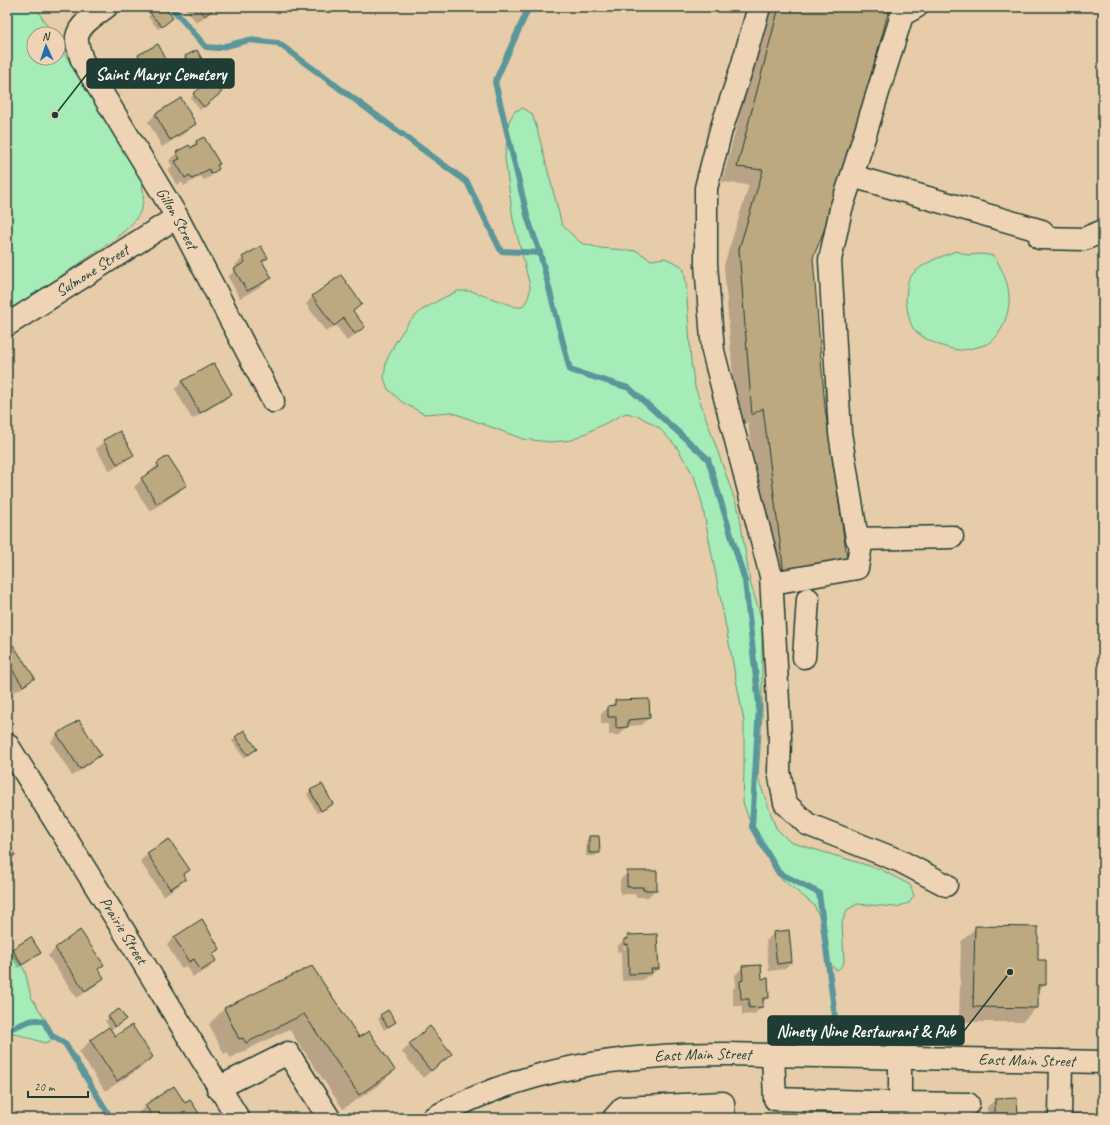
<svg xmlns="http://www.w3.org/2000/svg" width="1110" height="1125" font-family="Caveat,sans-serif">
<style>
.green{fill:#a6ecb8;stroke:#629476}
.shadow{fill:#0003;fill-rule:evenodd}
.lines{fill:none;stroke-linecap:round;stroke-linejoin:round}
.stream{stroke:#5a969a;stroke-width:6}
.building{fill:#bca97f;stroke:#1f3d34}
.minor-casing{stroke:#1f3d34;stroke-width:25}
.major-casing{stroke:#1f3d34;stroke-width:25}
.minor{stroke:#eed4b5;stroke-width:22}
.major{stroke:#eed4b5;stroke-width:22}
.labels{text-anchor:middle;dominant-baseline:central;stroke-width:4;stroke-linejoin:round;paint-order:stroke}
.street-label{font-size:16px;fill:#1f3d34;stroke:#eed4b5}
.leader{fill:none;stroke:#1f3d34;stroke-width:1.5}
.callout-dot{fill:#1f3d34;stroke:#eed4b5;stroke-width:1.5}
.callout{fill:#1f3d34;stroke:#1f3d34;stroke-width:1.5}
.callout-label{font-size:17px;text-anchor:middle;font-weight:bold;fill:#fff}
</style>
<rect width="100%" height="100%" fill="#e6cca8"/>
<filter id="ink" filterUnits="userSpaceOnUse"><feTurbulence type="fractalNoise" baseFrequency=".025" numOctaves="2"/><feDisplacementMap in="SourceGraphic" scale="8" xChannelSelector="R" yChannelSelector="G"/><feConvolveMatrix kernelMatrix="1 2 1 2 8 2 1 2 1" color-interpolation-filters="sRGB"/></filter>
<g filter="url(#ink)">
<g class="green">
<path d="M7,7H31L36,8L52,34H34V58H58V43L138,173C144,186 146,201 139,214C130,231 97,251 80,263C56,279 32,296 7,312Z"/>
<path d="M523,108L532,114L537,129L562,225L581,243L600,248L637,251L651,260L665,258L680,265L684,270L686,283L691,362L695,387L739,512L750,582L762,620V715L758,778L776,828L790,842L880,869L910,885L914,896L909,903L896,907L857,904L847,910L842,922L844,962L841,967L837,970L832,966L828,958L822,923L814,905L777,875L754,834L743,802L744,770V721L702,503L694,476L676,446L659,428L639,416L626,413L572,440L550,442L523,439L451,412L424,414L402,402L388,389L384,378L386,362L395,343L409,322L422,310L443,298L458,291H471L516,307H522C528,300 530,295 530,286L513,219L505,158L509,121L515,111Z"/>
<path d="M956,251L968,255L982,254L994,256C1008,279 1015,299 1003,325C1001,331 996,338 991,342C984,346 967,350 959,350C946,349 921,339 913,328C910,324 906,305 906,299C907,292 906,281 911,276C922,263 940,257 956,251Z"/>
<path d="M7,946L25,971L31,997L52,1030L53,1037L50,1041L45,1043L7,1031Z"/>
</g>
<g class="shadow">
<path d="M159,7H163L168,21L158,29L148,17Z"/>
<path d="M184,7H215L197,23Z"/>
<path d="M768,7H876L812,258L824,408L847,564L769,588L748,422L737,429L724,265L749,185L722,182Z"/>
<path d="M157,45L174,76L167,83L157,89L153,82L144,87L131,63L138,56Z"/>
<path d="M185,57L201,59L197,62L186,68L182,60Z"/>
<path d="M194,95L217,96L200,110L191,98Z"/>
<path d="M181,100L195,124L188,131L162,147L148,122L155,115Z"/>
<path d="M204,138L219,164L216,166L218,169L210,177L204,180L201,176L184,186L182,182L177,185L168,170L172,166L169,160L177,153L190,148L196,142Z"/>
<path d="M243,258H267L262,263L270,278L263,285L240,298L228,277L237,268L235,265Z"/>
<path d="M313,296L361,304L353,312L364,327L347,341L336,325L326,332L306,304Z"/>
<path d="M214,364L231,394L223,401L192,419L175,389L182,382Z"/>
<path d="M104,441L132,454L125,462L110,471L96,449Z"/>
<path d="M158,464L185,485L178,493L150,511L134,487L142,479L151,473L150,472Z"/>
<path d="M7,650L33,678L26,685L15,692L7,680Z"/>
<path d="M616,701L649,718L642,725L627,726L620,735H609V724H601V714Z"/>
<path d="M58,734L100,755L93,762L72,776L51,742Z"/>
<path d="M236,738L256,749L244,758L232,741Z"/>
<path d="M322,785L332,804L329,807L317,813L307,794L310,791Z"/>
<path d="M589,837L599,852L595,856H586V841Z"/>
<path d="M148,854L188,870L183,875L185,878L178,886L163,896L140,861Z"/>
<path d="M628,872L656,889L648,897H636V894H620V880Z"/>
<path d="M976,927L1037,961L1045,985L1037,992V1007L1022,1022H959L961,942Z"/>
<path d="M774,933L791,962L784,969L769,971L766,941Z"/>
<path d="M628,936L658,968L650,976H647L643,980L622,981L621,951L617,952V947ZM623,942H625V950H624Z"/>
<path d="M174,937L219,949L212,956L215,961L208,969L193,977L186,966L181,968L167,945Z"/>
<path d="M56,948L103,964L97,970L103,978L96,985L77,998L48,956Z"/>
<path d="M12,950L40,953L18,968L9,953Z"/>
<path d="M312,967L359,1038L394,1070L379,1085L343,1109L289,1029L230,1058L228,1052L224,1054L209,1024L224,1009Z"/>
<path d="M743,967L761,980L768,997L762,1003V1007L754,1014L742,1015V1006H733V989L736,986L735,975Z"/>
<path d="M119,1010L125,1019L110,1031L114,1038L152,1057L141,1068L105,1091L79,1052L91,1040L110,1028L105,1021Z"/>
<path d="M381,1016L395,1022L384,1030L378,1019Z"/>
<path d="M410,1045L450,1054L423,1078L402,1052Z"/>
<path d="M1016,1099L1017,1118H1020H988L987,1107L995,1100Z"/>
<path d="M185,1104L197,1113L192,1118H142L138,1113L146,1106Z"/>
</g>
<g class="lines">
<g class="stream">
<path d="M171,7L206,47L218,48L249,40L278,43L467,182L501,251L540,253L570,370L629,388L708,459L745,581L759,705L752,827L779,873L819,893L835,1017"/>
<path d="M529,7L495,82L528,219L540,253"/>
<path d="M7,1029C18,1028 33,1015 44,1022L52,1036L63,1042L66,1045L111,1118"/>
</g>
</g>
<g class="building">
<path d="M158,7H164L173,18L162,27L150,13Z"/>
<path d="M198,7H216L205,16Z"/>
<path d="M779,7H880L889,10L838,195L813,258L825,408L848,564L784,574L763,408L752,415L739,249L763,170L737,167Z"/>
<path d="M158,44L175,76L164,82L161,75L151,80L138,55Z"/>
<path d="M197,50L202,59L189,65L185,56Z"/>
<path d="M210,80L222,92L204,107L193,94Z"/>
<path d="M181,98L196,124L170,140L155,114Z"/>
<path d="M204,137L220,164L217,165L219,169L211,174L209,169L192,179L190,175L185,178L175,161L180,159L176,152L189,145L191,148L197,144L196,141Z"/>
<path d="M261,246L268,258L262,261L272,278L247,291L234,269L245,262L242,257Z"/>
<path d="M341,275L362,304L353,311L365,327L355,334L344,318L334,326L312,296Z"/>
<path d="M214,363L232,394L200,413L182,381Z"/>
<path d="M120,431L134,455L117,464L103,440Z"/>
<path d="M168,456L187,485L157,504L141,478L159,467L157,463Z"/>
<path d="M13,645L35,678L23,686L7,662V649Z"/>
<path d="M649,699L650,718L628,720V727L616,728V717H608V706L615,705V700Z"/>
<path d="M79,720L101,755L80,769L57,734Z"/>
<path d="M244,730L257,749L248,755L235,737Z"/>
<path d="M322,784L333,804L321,811L310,790Z"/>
<path d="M589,836H599L600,853H589Z"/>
<path d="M169,839L190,870L184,874L186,879L170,889L147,853Z"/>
<path d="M7,842L15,855L7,861Z"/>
<path d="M627,871H657V890H643V887H627Z"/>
<path d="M202,919L220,949L212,954L216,961L201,971L194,959L189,962L174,937Z"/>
<path d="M975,926L1038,927V960H1046V985H1038V1008L973,1007Z"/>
<path d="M80,930L104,965L98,969L104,978L85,991L55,948Z"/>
<path d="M789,930L792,962L777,964L773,932Z"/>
<path d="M657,934L659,969H651L652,973L629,974L628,944L624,945V939H628L627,935Z"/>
<path d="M31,937L41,953L22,965L12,949Z"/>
<path d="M761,965L762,979L768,978L769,998H763V1007L749,1008V999H741L740,981L743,980L742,966Z"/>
<path d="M312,966L359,1037L369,1031L395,1070L359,1095L304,1014L246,1043L243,1038L239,1039L224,1008Z"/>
<path d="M119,1009L126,1019L115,1027L108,1016Z"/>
<path d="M388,1010L396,1022L388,1027L380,1015Z"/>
<path d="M132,1025L153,1057L117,1081L90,1040L109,1027L115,1036Z"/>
<path d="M430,1026L452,1054L431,1071L409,1044Z"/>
<path d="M174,1086L185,1103L190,1100L199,1113L191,1118H163L159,1113L153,1117L145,1105Z"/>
<path d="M1017,1098L1018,1117L1021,1118H995V1099Z"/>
<path d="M703,1112V1118H658V1115Z"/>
<rect x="1074" y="1114" width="29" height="4"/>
</g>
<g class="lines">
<defs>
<g id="minor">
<path id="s1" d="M106,7C96,15 80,23 77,37C76,44 80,53 82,60L177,217L273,401"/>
<path d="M759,7L742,67L721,130L706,188V264L713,351L771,576L780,738L779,771L785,803L807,824L900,861L946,885"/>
<path d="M916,7L902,15L852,176L1042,231"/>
<path d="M852,176L841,209L830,260L840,433L857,539L952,537"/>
<path d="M1040,238L1084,239L1103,231"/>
<path id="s2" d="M7,325L177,217"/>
<path d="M772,583L857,568L862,539"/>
<path d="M804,657L808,599"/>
<path id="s3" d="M7,744L130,941L238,1118"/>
<path d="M773,1055L775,1099L900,1103V1118"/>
<path d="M900,1058V1103L968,1104"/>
<path d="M218,1088L288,1053L329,1118"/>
<path d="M614,1118L623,1108L723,1103L724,1118"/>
<path d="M1060,1118L1061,1061"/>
</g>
<g id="major">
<path id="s4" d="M433,1118C525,1067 623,1054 727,1054L1103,1062"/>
</g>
</defs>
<use href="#minor" class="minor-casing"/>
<use href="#major" class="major-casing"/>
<use href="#minor" class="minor"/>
<use href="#major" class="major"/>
</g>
</g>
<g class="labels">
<g class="street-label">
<text stroke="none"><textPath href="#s1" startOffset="251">Gillon Street</textPath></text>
<text stroke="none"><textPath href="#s2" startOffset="101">Sulmone Street</textPath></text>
<text stroke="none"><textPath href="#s3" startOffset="220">Prairie Street</textPath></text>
<text stroke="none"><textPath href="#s4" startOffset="280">East Main Street</textPath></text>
<text stroke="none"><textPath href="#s4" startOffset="604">East Main Street</textPath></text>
</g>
</g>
<path class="leader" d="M55 115L87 74M1010 972L964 1031"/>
<g class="callout-dot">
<circle cx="55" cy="115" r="4"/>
<circle cx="1010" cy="972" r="4"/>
</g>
<g class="callout">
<rect x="87" y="59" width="147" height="29" rx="4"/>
<rect x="768" y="1016" width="196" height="29" rx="4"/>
</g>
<g class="callout-label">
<text x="161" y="80">Saint Marys Cemetery</text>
<text x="866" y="1037">Ninety Nine Restaurant &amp; Pub</text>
</g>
<rect width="1110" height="1125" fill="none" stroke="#eed4b5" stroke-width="24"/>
<rect x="12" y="12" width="1086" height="1101" fill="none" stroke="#1f3d34" stroke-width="1.5" filter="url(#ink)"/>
<g transform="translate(46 46) rotate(357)"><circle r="19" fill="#eed4b5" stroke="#9b9881"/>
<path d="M0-3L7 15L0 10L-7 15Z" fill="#1f6fb2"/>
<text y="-6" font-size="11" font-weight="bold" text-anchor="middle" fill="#1f3d34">N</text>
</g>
<path d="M28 1091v6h60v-6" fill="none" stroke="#1f3d34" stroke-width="2"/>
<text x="34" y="1091" font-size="12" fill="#1f3d34" stroke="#eed4b5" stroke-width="3" paint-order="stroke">20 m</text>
</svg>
